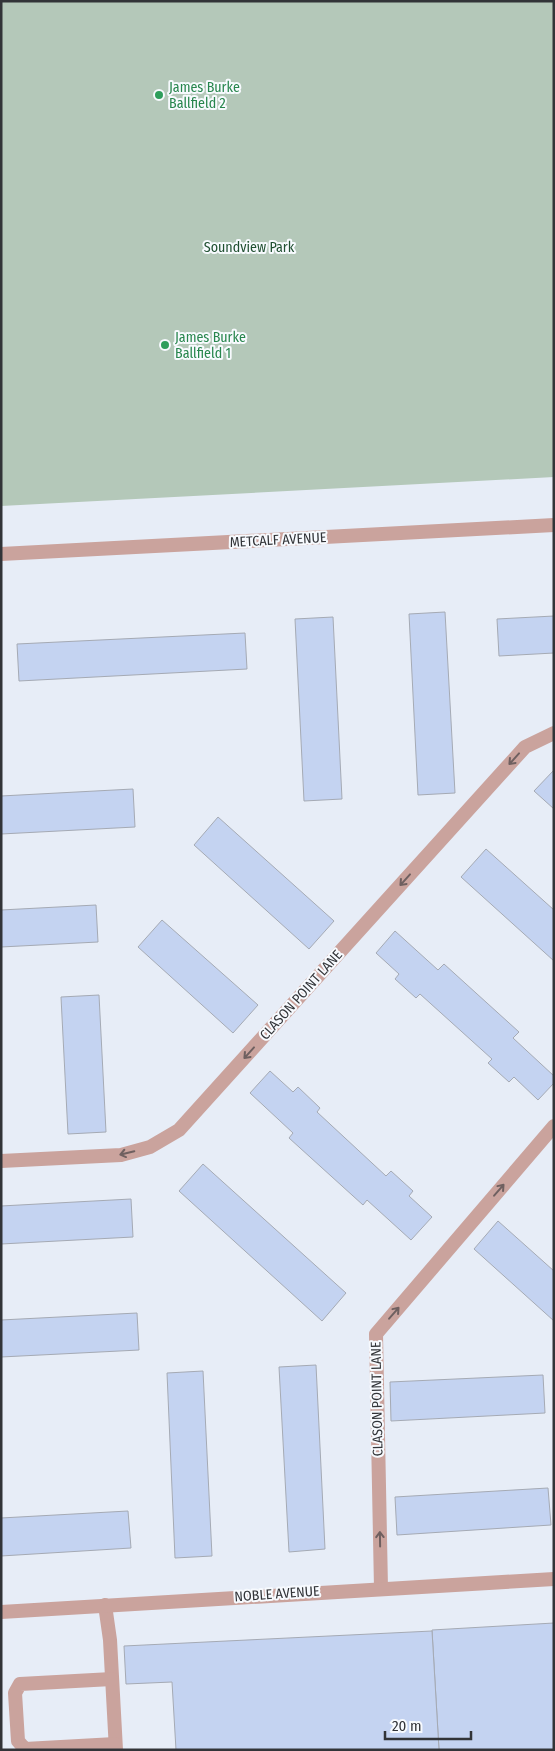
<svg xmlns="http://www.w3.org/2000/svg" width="555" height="1751" font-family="'Fira Sans Condensed',sans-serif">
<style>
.green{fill:#b4c8b9}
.building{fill:#c4d3f1;stroke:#a5aab4}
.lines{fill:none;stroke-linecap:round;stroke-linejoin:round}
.service{stroke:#caa39d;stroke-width:14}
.minor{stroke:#caa39d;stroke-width:14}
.oneway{stroke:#6f6060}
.leisure-dot{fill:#2e9e5b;stroke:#f7fafe;stroke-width:2}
.labels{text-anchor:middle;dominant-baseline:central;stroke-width:4;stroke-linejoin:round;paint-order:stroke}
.leisure-label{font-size:14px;fill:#27864d;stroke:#f7fafe;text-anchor:start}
.park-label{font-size:14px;fill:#205031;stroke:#f7fafe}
.street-label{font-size:14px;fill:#323438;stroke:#f7fafe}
</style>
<rect width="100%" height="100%" fill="#e7edf7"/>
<path class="green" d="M1,1H554V477L1,506Z"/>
<g class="building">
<path d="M445,612L455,793L418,795L409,614Z"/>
<path d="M554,616V653L499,656L497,619Z"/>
<path d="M333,617L342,799L304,801L295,619Z"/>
<path d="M245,633L247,669L19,681L17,644Z"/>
<path d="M554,770V809L534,791Z"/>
<path d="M133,789L135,827L1,834V796Z"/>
<path d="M218,817L334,921L309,949L194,845Z"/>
<path d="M486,849L554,910V961L461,877Z"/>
<path d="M96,905L98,942L1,947V910Z"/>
<path d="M162,920L258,1005L233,1033L138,947Z"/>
<path d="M395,931L438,970L444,964L519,1032L513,1038L554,1076V1083L538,1100L514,1077L509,1082L488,1063L492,1059L420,994L416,998L395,979L399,974L376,953Z"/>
<path d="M99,995L106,1132L68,1134L61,997Z"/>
<path d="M270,1071L293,1092L298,1087L320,1108L317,1112L386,1176L391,1171L413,1191L409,1196L432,1217L411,1240L367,1200L363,1205L289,1138L293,1133L250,1093Z"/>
<path d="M203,1164L346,1293L322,1321L179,1191Z"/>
<path d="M131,1199L133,1237L1,1244V1206Z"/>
<path d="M498,1221L554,1271V1321L474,1249Z"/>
<path d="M137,1313L139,1350L1,1357V1320Z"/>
<path d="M316,1365L325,1549L289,1552L279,1367Z"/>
<path d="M203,1371L212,1556L175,1558L167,1373Z"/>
<path d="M543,1375L545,1413L391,1421L390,1382Z"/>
<path d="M548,1488L551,1525L397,1535L395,1497Z"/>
<path d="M128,1511L131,1548L1,1556V1518Z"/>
<path d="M554,1623V1750H439L432,1630Z"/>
<path d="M432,1631L439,1750H176L172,1682L126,1684L124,1646Z"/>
</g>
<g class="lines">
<g class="service">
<path d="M105,1605L110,1640L116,1750"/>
<path d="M112,1679L20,1684L15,1693L18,1741L25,1749L115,1744"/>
</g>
<g class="minor">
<path d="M1,554L554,525"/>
<path d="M1,1161L121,1155L150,1147L179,1130L525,747L554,733"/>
<path d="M381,1588L376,1334L554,1126"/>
<path d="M1,1612L554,1579"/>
</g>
</g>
<defs><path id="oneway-shaft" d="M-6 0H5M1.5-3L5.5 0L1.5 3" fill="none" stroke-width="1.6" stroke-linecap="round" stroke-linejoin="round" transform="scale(1.25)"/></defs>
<g class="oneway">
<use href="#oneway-shaft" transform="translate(514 759) rotate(132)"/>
<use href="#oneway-shaft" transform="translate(405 880) rotate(132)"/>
<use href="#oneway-shaft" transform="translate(249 1053) rotate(132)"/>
<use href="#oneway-shaft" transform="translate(127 1153) rotate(167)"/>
<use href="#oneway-shaft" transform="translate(499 1190) rotate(-49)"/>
<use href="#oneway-shaft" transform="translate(394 1313) rotate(-49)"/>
<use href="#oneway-shaft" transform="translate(380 1539) rotate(-91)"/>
</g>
<g class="leisure-dot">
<circle cx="159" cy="95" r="5"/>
<circle cx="165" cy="345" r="5"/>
</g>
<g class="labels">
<g class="leisure-label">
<text x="169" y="87">James Burke<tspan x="169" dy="16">Ballfield 2</tspan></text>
<text x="175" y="337">James Burke<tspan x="175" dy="16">Ballfield 1</tspan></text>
</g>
<g class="park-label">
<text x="249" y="247">Soundview Park</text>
</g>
<g class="street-label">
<text transform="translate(278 540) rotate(-3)">METCALF AVENUE</text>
<text transform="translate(301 995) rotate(-48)">CLASON POINT LANE</text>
<text transform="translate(377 1399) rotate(-91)">CLASON POINT LANE</text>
<text transform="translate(277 1594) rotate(-4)">NOBLE AVENUE</text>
</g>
</g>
<rect width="555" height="1751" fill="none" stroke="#323438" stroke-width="5"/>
<path d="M385 1731v8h86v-8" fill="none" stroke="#323438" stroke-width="2.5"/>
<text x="392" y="1731" font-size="15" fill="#323438" stroke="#f7fafe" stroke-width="4" paint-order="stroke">20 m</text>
</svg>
